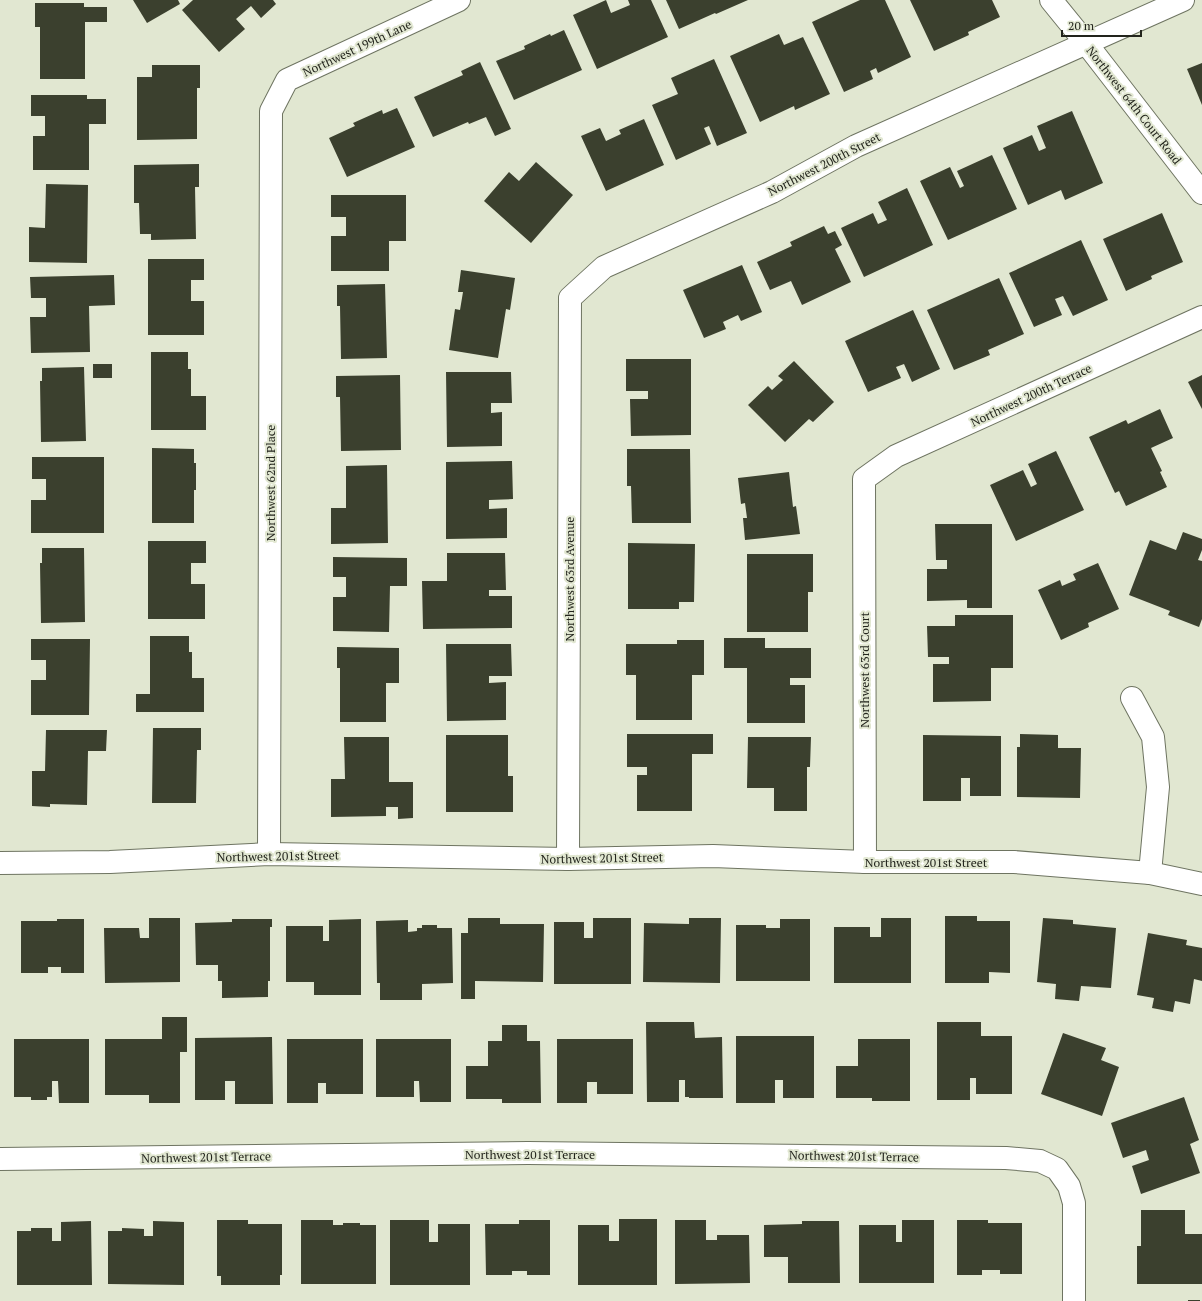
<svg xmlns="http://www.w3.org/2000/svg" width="1202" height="1301" font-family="'PT Serif',serif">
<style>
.building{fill:#3b402e}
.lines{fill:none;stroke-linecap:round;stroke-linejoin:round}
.minor-casing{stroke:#6e7461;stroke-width:24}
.minor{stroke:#fff;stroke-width:22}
.labels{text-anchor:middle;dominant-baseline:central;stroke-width:4;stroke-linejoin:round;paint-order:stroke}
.street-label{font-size:12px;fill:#22241c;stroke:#e1e7d1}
</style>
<rect width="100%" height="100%" fill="#e1e7d1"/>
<g class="building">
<path d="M133,0H178L180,4L147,23Z"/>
<path d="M193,0H273L276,4L261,18L251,6L236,19L245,29L219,52L182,10Z"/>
<path d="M606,0L611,13L630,5L628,0H651L668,37L597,69L573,15Z"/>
<path d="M666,0H748L716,14L715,13L679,29Z"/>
<path d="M860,0H885L911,57L878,73L876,68L870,71L873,79L844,92L812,22Z"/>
<path d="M910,0H992L1000,17L968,32L969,35L934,51Z"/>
<path d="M35,3H84V7H107V22H85V79H40V27H35Z"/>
<path d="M564,30L582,70L514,100L496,61L525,49L524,46L550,34L551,36Z"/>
<path d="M779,34L784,45L803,37L830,94L795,110L794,106L760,122L730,56Z"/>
<path d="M714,59L747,133L717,146L709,126L704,128L711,144L676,160L652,105L678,94L671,78Z"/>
<path d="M480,62L511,129L495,136L486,117L469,124L468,122L433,137L414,97L463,75L461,71Z"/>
<path d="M1202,63V105L1187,69Z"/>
<path d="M152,65H200V88H197V139L137,140V77H152Z"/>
<path d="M31,95H87V99H106V124H89V170H33V136H45V116H31Z"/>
<path d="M397,108L415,147L347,177L329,138L355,126L353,123L382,110L383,114Z"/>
<path d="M1072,111L1103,183L1065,200L1061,190L1028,205L1003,148L1032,135L1039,151L1046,148L1037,126Z"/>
<path d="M644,119L664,165L606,191L581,136L600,128L606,141L621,134L619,130Z"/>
<path d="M992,155L1017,209L948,240L920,181L950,167L960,188L964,186L957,171Z"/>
<path d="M536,162L573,195L531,243L484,201L509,172L519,181Z"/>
<path d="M199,164V187H195L196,239L151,240V234H140L139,203H134V165Z"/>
<path d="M46,184L88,185L87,263L29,262V227L45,228Z"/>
<path d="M907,188L933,245L864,277L841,228L873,213L878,224L887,220L878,202Z"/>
<path d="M331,195H406V241H389V271H331V236H346V217H331Z"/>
<path d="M1162,213L1183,262L1151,276L1152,279L1126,291L1103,239Z"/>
<path d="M824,226L828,234L835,231L842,245L835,249L851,282L802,305L791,281L770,290L757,262L792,246L790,242Z"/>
<path d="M1081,240L1108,300L1073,316L1063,296L1055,299L1062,315L1034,327L1009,273Z"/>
<path d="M148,259H204V280H191V301H204V335H148Z"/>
<path d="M742,265L762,312L741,321L738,315L723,322L726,329L704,338L683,290Z"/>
<path d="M461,270L515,278L510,310L506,309L498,358L449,350L455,309L460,310L463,292H458Z"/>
<path d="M114,275L115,305L89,306L90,352L31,353L30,317H46V298H31L30,277Z"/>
<path d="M999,278L1024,334L988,350L990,355L954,370L927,310Z"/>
<path d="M385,284L387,358L341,359L340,306H337V285Z"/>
<path d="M913,310L940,369L912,382L904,364L896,367L901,378L868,392L845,341Z"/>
<path d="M151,352H188V369H191V396H206V430H151Z"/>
<path d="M626,359H691V435L631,436L630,399H648V391H626Z"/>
<path d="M794,361L834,402L813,422L809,419L785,442L748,405L768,386L772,390L783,380L778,376Z"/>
<rect x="93" y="364" width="19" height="14"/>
<path d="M84,367L86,441L41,442L40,381H42V368Z"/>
<path d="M446,372H511L512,403H491V413L502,412V446L447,447Z"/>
<path d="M400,375L401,450L341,451L340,397H336V376Z"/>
<path d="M1202,375V409L1188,382Z"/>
<path d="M1160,409L1173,438L1151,448L1162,471L1160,472L1167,487L1126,506L1119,491L1115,493L1089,437L1126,420L1128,424Z"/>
<path d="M152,448L194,449V463H196V490H194V523H152Z"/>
<path d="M627,449H690L691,523H632L631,486H627Z"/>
<path d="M1056,451L1084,510L1016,541L990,485L1023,470L1031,487L1037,484L1028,464Z"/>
<path d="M32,457H104V533H31V500H46V479H32Z"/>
<path d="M512,461L513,499L489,500V509L507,508V538L446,539V462Z"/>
<path d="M387,465L388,543L331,544V508H346V466Z"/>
<path d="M789,472L793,507L796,506L800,534L745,540L743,518H747L745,503L741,504L738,478Z"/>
<path d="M935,524H992V608H967V600L927,601V569H947V560H936Z"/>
<path d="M1183,532L1202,539V550L1198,560L1202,561V619L1199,627L1168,615L1170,611L1129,595L1150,540L1176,550Z"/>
<path d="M148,541H206V563H191V584H205V619H148Z"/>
<path d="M628,543L695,544L694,602H679V609H628Z"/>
<path d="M42,548H84L85,622L41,623L40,563H42Z"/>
<path d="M447,553H505L506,590H489V596H512V628L423,629L422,581H447Z"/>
<path d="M747,554H813V592H808V632H747Z"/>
<path d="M333,557L407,558V586H390L389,632L333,631V597H346V577H333Z"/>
<path d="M1098,563L1119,609L1088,623L1089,627L1061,640L1038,590L1060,580L1062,586L1076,580L1073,574Z"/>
<path d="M955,615H1013V668H991V701L933,702V664H949V657H928L927,626H955Z"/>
<path d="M150,636H189V652H192V678H204V712H136V694H150Z"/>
<path d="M724,638H765V648H811V678H790V685H805V723H747V668H724Z"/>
<path d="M31,639H90L89,715H31V680H46V660H31Z"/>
<path d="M677,640H704V675H692V720H636V675H626V644H677Z"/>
<path d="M446,644H511L512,676H489V683L506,682V720L447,721Z"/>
<path d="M337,647L399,648V683H386V722H340V668H337Z"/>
<path d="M153,728H201V750H197L196,803H152Z"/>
<path d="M46,730H107L106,751H88L87,805L50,804V807L32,806V771H45Z"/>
<path d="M627,734H713V754H692V811H637V775H647V767H627Z"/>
<path d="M1020,734L1058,735V748H1081L1080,798L1017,797V747H1020Z"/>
<path d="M446,735H508V776H513V812H446Z"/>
<path d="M923,735L1001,736V796H970V778H961V801H923Z"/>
<path d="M344,737H389V782H413V818L398,819V807H386V816L331,817V779H345Z"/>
<path d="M748,737H811L810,767H807V811H774V788H747Z"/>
<path d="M945,916H977V921H1010V973L989,972V983H945Z"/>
<path d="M149,918H180V982L105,983L104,928H139L140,938H149Z"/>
<path d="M468,918H500V924H544L543,982L475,981V999H461V933H468Z"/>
<path d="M593,918H631V984H554V922H584V938H593Z"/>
<path d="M689,918H721L720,983L643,982L644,923L689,924Z"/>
<path d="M881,918H911V983H834V927H870V937H881Z"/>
<path d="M1043,918L1073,920V924L1116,928L1111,988L1081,986L1079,1001L1055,999L1056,984L1037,982Z"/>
<path d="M57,919H84V973H61V967H48V973H21V921H57Z"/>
<path d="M232,919H272V927H270V981H268V997L222,998V981H218V965H196L195,923L232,922Z"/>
<path d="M361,919V995H314V982H286V926H323V941H329V920Z"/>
<path d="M780,919H810V981H736V925H766V928H780Z"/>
<path d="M408,920V932L417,931V928H422V925H437V928H452L453,983L422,984V1000H380V983H377L376,921Z"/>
<path d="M1148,933L1187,940L1186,945L1202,948V981L1194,979L1190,1004L1175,1001L1173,1012L1152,1008L1154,998L1137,995Z"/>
<path d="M162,1017H187V1052H180V1103H149V1095H105V1039H162Z"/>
<path d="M646,1022H694L695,1038L722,1037L723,1098H689V1097H685V1080H679V1102H647Z"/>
<path d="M937,1022H981V1036H1012V1094H976V1078H970V1100H937Z"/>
<path d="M502,1025H527V1041H540L541,1103H502V1099H466V1066H488V1041H502Z"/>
<path d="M1063,1033L1106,1048L1101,1060L1119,1067L1102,1116L1041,1094Z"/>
<path d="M736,1036H814V1098H783V1080H775V1103H736Z"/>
<path d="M272,1037L273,1104H235V1081H225V1100H195V1038Z"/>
<path d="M14,1039H89V1103H59L58,1081H52V1097H47V1100H31V1097H14Z"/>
<path d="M287,1039H363V1094H326V1083H318V1103H287Z"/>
<path d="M376,1039H451V1102H420L419,1081H414V1097H376Z"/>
<path d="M557,1039H633V1094H597V1082H587V1103H557Z"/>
<path d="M858,1039H910V1101H872V1098H836V1066H858Z"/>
<path d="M1184,1097L1199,1140L1190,1144L1200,1173L1141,1194L1132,1166L1149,1160L1146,1150L1123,1158L1111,1123Z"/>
<path d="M1141,1210H1185V1234H1202V1284H1137V1246H1141Z"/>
<path d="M619,1219H657V1285H578V1225H609V1241H619Z"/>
<path d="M217,1220H248V1224H282V1275H280V1285H221V1276H217Z"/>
<path d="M301,1220H333V1225H343V1223H360V1225H376V1284H301Z"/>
<path d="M390,1220H429V1242H438V1224H470V1285H390Z"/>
<path d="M519,1220H550V1275H527V1271H512V1275H486L485,1224H519Z"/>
<path d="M675,1220H706V1240H717V1235H749L750,1283L675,1284Z"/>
<path d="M902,1220H934V1283H859V1225H896V1242H902Z"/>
<path d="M957,1220H988V1223H1022V1274H1000V1270H982V1275H957Z"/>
<path d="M91,1221L92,1285H17V1231H31V1228H52V1241H61V1222Z"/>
<path d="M153,1221L184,1222V1285L108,1284V1231H122V1228L144,1229V1236H153Z"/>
<path d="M802,1221H839L840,1283H788V1257H764V1225L802,1224Z"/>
<rect x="1188" y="1300" width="12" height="1"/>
</g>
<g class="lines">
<defs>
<g id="minor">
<path d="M1051,0L1086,43L1202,193"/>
<path d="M1132,698L1153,737L1158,787L1150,873"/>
<path d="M269,854L271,111L287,80L459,0"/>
<path d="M568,859L570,298L604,267L772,192L856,146L1183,0"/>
<path d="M865,862L864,479L896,456L1202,317"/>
<path d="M0,863L110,862L269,854L568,859L713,856L865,862H1014L1150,873L1202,884"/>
<path d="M0,1159L528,1153L1006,1158L1040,1161L1057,1169L1069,1186L1074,1203V1301"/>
</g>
</defs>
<use href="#minor" class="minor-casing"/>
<use href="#minor" class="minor"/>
</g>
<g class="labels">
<g class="street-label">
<text transform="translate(357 48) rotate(-25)">Northwest 199th Lane</text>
<text transform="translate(1134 105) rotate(52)">Northwest 64th Court Road</text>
<text transform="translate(824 164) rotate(-27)">Northwest 200th Street</text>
<text transform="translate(1031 395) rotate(-25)">Northwest 200th Terrace</text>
<text transform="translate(270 483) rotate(-90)">Northwest 62nd Place</text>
<text transform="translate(569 579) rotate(-90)">Northwest 63rd Avenue</text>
<text transform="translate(864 670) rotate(-90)">Northwest 63rd Court</text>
<text transform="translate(278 856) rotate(-1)">Northwest 201st Street</text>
<text transform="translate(602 858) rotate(-1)">Northwest 201st Street</text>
<text x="926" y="862">Northwest 201st Street</text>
<text x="530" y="1154">Northwest 201st Terrace</text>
<text transform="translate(854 1156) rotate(1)">Northwest 201st Terrace</text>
<text transform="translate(206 1157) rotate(-1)">Northwest 201st Terrace</text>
</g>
</g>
<path d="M1062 30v6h79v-6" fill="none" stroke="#22241c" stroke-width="2"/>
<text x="1068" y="30" font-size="12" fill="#22241c" stroke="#e1e7d1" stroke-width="3" paint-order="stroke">20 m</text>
</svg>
